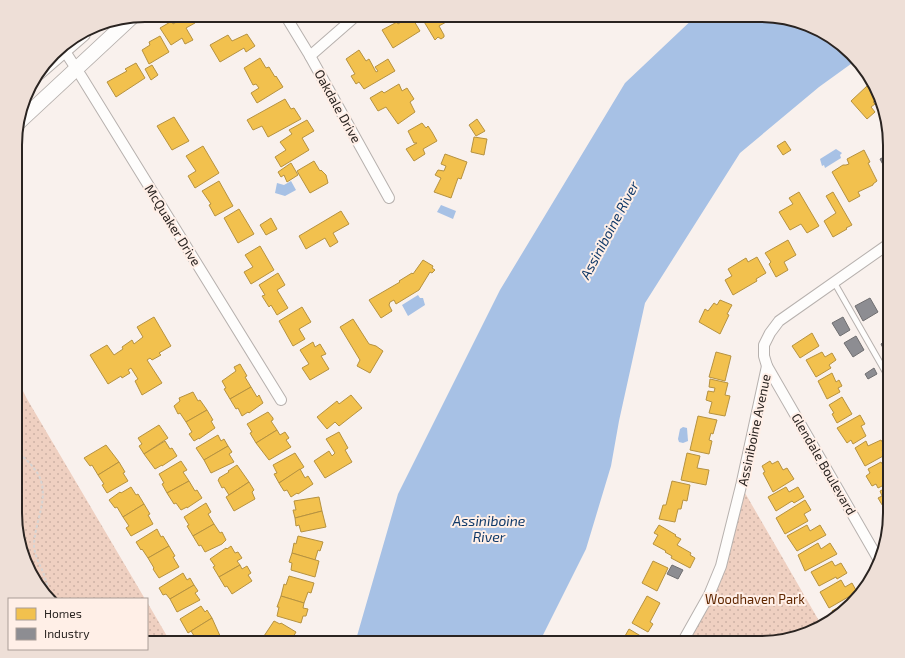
<svg xmlns="http://www.w3.org/2000/svg" width="905" height="658" font-family="'Exo 2',sans-serif">
<style>
.park{fill:url(#park-dots)}
.water{fill:#a7c1e5}
.homes{fill:#f2c14e;stroke:#b69240}
.industry{fill:#8d8d92;stroke:#6f6e70}
.lines{fill:none;stroke-linecap:round;stroke-linejoin:round}
.service-casing{stroke:#b7b1ae;stroke-width:7}
.minor-casing{stroke:#b7b1ae;stroke-width:12}
.secondary-casing{stroke:#b7b1ae;stroke-width:16}
.path{stroke:#d6d4d3;stroke-width:2;stroke-dasharray:3 2;stroke-linecap:butt}
.service{stroke:#fefdfc;stroke-width:5}
.minor{stroke:#fefdfc;stroke-width:10}
.secondary{stroke:#fefdfc;stroke-width:14}
.labels{text-anchor:middle;dominant-baseline:central;stroke-width:4;stroke-linejoin:round;paint-order:stroke}
.street-label{font-size:13px;fill:#2a2421;stroke:#ffefe7}
.park-label{font-size:13px;fill:#602700;stroke:#ffefe7}
.water-label{font-size:14px;font-style:italic;fill:#103969;stroke:#ffefe7}
.rim{fill:none;stroke:#2a2421;stroke-width:2}
</style>
<defs>
<pattern id="park-dots" width="8" height="8" patternUnits="userSpaceOnUse"><rect width="8" height="8" fill="#efd0c1"/><path d="M2 2h.1M6 6h.1" fill="none" stroke="#cdb2a6" stroke-width="1.8" stroke-linecap="round"/></pattern>
</defs>
<rect width="100%" height="100%" fill="#f9f1ed"/>
<g class="park">
<path d="M16,377L27,399L145,599H51L32,578L16,530Z"/>
<path d="M741,486L822,626L818,630L760,643H682L709,595Z"/>
<path d="M147,602L171,643H147Z"/>
</g>
<g class="water">
<path d="M697,15H768L810,25L839,42L855,61L819,87L740,153L645,303L619,421L611,466L586,549L539,643H355L398,494L500,290L625,83Z"/>
<path d="M836,149L842,153L840,155L841,158L825,168L824,165L822,166L820,159Z"/>
<path d="M291,181L296,190L285,196L275,193L277,183L284,185Z"/>
<path d="M441,205L456,211L453,219L437,212Z"/>
<path d="M418,295L420,298H423L425,305L408,316L402,305Z"/>
<path d="M683,427L687,428L688,441L683,443L679,442L678,439L680,429Z"/>
</g>
<g class="homes">
<path d="M182,15H190L195,23L186,28L193,40L185,44L182,38L171,45L160,28L172,21L173,24L180,20L178,17Z"/>
<path d="M218,15H222L224,17L218,21L215,17Z"/>
<path d="M420,15H465L457,20L455,17L439,26L444,35V37L441,39L438,37L435,40Z"/>
<path d="M411,16L420,31L393,48L382,30L397,22L398,24Z"/>
<path d="M247,34L255,46L246,52L244,48L220,62L210,45L228,35L232,41Z"/>
<path d="M160,36L169,52L149,64L142,50L150,45L149,42Z"/>
<path d="M359,50L366,61L369,59L376,72L378,71L375,67L388,59L395,71L364,89L359,82L356,84L351,76L355,74L346,59Z"/>
<path d="M260,58L266,68L269,67L275,77L276,76L283,87L257,103L251,93L259,88L256,84L253,85L244,68Z"/>
<path d="M136,63L145,78L116,97L107,82L127,71L125,69Z"/>
<path d="M152,65L158,75L151,80L145,69Z"/>
<path d="M399,84L402,91L407,88L414,99L410,102L415,112L398,124L386,107L378,111L370,98L382,91L384,93Z"/>
<path d="M867,86L878,98L873,102L875,104L871,107L875,112L867,119L851,101Z"/>
<path d="M285,99L291,109L294,108L301,119L268,137L262,126L253,130L247,120Z"/>
<path d="M174,117L189,141L172,150L157,126Z"/>
<path d="M477,119L485,131L476,136L469,125Z"/>
<path d="M307,120L314,131L302,138L309,150L281,167L275,157L286,150L280,142L292,134L289,130Z"/>
<path d="M422,123L426,128L428,126L432,132L437,141L423,149L425,154L414,161L406,149L417,143H414L408,131Z"/>
<path d="M474,137L487,139L484,155L471,152Z"/>
<path d="M785,141L791,150L783,155L777,146Z"/>
<path d="M203,146L219,173L195,188L188,176L196,171L186,156Z"/>
<path d="M864,150L870,162L868,163L877,181L873,184V185L858,192L860,196L849,202L832,172L843,165H846L849,164L847,159Z"/>
<path d="M445,154L467,162L461,179L458,178L451,198L434,192L441,178L435,175L438,170L444,171L446,166L441,164Z"/>
<path d="M314,161L320,171L321,170L326,175L328,183L310,193L297,171Z"/>
<path d="M291,163L298,175L287,182L284,175L281,177L278,172Z"/>
<path d="M219,181L233,206L215,216L209,205L211,204L202,191Z"/>
<path d="M799,192L819,226L807,233L801,224L790,230L779,212L793,204L789,198Z"/>
<path d="M833,192L852,225L846,228L847,229L833,237L824,221L836,213L826,196Z"/>
<path d="M239,209L254,234L238,243L224,218Z"/>
<path d="M341,211L349,224L333,233L338,242L330,247L325,238L306,249L299,236Z"/>
<path d="M271,218L277,229L266,235L260,225Z"/>
<path d="M788,240L796,255L784,262L788,270L776,277L769,264L771,262L765,253Z"/>
<path d="M260,246L274,270L251,284L244,272L253,267L245,255Z"/>
<path d="M757,257L766,273L756,279L757,281L733,295L725,280L732,276L728,269L746,258L748,262Z"/>
<path d="M423,260L433,266L432,268L435,270L432,273L430,272L419,290L396,304L394,300L390,302L389,305L392,311L381,318L369,300L400,282L399,281L412,273L413,274Z"/>
<path d="M278,273L285,285L277,290L288,308L277,315L271,305L269,307L262,296L265,295L259,285Z"/>
<path d="M890,288V301L884,291Z"/>
<path d="M720,300L732,305L727,314L729,315L720,334L699,322L705,309L708,311L714,303L717,305Z"/>
<path d="M302,307L311,322L299,329L305,339L293,346L279,321Z"/>
<path d="M154,317L171,346L159,353L161,355L152,360L150,358L147,360L162,383L142,395L135,381L138,379L131,368L128,370L130,373L122,378L121,376L108,384L90,355L107,345L114,355L123,349L122,347L132,340L134,344L143,337L137,327Z"/>
<path d="M353,319L369,344L376,346L383,351L370,373L357,366L360,360L340,327Z"/>
<path d="M812,333L819,346L800,358L792,346Z"/>
<path d="M313,342L315,347L320,344L326,354L321,356L329,369L310,380L302,368L309,364L300,350Z"/>
<path d="M716,352L731,356L725,381L709,377Z"/>
<path d="M822,352L825,357L832,353L836,360L829,365L831,368L816,377L806,360Z"/>
<path d="M240,364L247,376L245,377L251,387L230,399L224,389L226,388L222,381L236,371L234,367Z"/>
<path d="M832,373L836,382L839,380L842,386L838,388L840,392L827,399L818,381Z"/>
<path d="M710,379L728,383L725,395L730,396L725,416L709,413L712,402L706,400L708,391L714,392L715,388L709,387Z"/>
<path d="M251,387L257,397L259,395L263,403L249,413L248,412L242,416L238,408L236,409L230,399Z"/>
<path d="M193,392L198,401L200,400L207,410L186,422L180,413L178,414L174,406L180,401L179,398Z"/>
<path d="M351,395L362,408L339,426L335,422L327,429L317,417L337,401L339,404Z"/>
<path d="M842,397L852,414L837,423L832,414L834,413L829,405Z"/>
<path d="M207,410L213,420L211,421L215,428L199,439V438L194,441L189,434L192,432L186,422Z"/>
<path d="M268,412L273,418V420L271,421L277,430L256,443L250,433L252,432L247,424Z"/>
<path d="M860,415L865,424L861,426L866,436L853,444L851,440L847,443L837,428Z"/>
<path d="M698,416L717,420L713,434L711,433L709,440L712,441L709,454L690,450Z"/>
<path d="M159,425L168,438L144,454L139,446L142,444L138,438Z"/>
<path d="M277,430L280,435L285,432L289,438L286,440L291,447L269,460L256,443Z"/>
<path d="M339,432L348,448L345,450L352,462L325,478L314,461L329,451L332,456L335,453L326,439Z"/>
<path d="M218,435L221,441L224,439L228,446L204,460L196,448Z"/>
<path d="M881,440L886,448L882,450L885,455L865,466L855,448L866,441L868,446Z"/>
<path d="M165,441L170,449L172,448L177,456L162,466V465L155,469L144,454Z"/>
<path d="M106,445L119,462L98,475L92,465L90,466L84,458Z"/>
<path d="M228,446L232,452L229,454L234,462L211,473L204,460Z"/>
<path d="M295,453L304,467L279,483L274,474L277,473L273,465Z"/>
<path d="M687,453L700,456L697,468L709,470L706,485L681,480Z"/>
<path d="M181,461L187,470L183,472L189,481L167,493L162,484L164,483L159,474Z"/>
<path d="M770,461L772,464L778,461L783,470L787,468L794,479L773,492L763,473L765,472L762,466Z"/>
<path d="M119,462L125,472L123,473L128,481L107,493L102,485L104,484L98,475Z"/>
<path d="M881,462L890,477V482L878,488L876,484L872,486L866,476L870,473L868,469Z"/>
<path d="M237,465L249,482L229,495L224,487L222,488L218,480L219,479V478L229,472L228,471Z"/>
<path d="M300,469L305,478L308,476L313,484L298,494L297,493L291,497L287,490L284,491L279,483Z"/>
<path d="M189,481L195,491L197,490L202,498L187,508V507L181,510L176,503L174,504L167,493Z"/>
<path d="M672,481L690,485L687,501L683,500L681,509H678L675,522L659,519L663,505H666Z"/>
<path d="M249,482L254,490L252,492L255,499L234,511L226,497Z"/>
<path d="M890,486V508L888,506L884,508L878,498L882,496L880,491Z"/>
<path d="M131,487L136,495L138,494L144,504L123,517L117,507L115,508L109,500L120,492L121,493Z"/>
<path d="M786,487L789,492L798,487L804,497L794,503L792,501L776,511L768,497Z"/>
<path d="M319,497L322,511L295,518L293,510H296L294,501Z"/>
<path d="M805,500L811,510L804,514L808,521L785,534L776,518Z"/>
<path d="M206,503L211,512L208,514L214,524L193,536L187,526L189,525L184,517Z"/>
<path d="M144,504L150,514L148,515L153,524L131,536L126,528L129,526L123,517Z"/>
<path d="M322,511L326,527L301,532L299,525L296,526L295,518Z"/>
<path d="M214,524L220,533L222,532L226,540L222,544L205,552L201,545L199,546L193,536Z"/>
<path d="M659,525L676,535L675,536L681,539L677,545L691,553L690,555L695,558L690,568L671,558L672,556L665,552L666,551L653,544L658,535L654,533Z"/>
<path d="M807,525L810,531L820,525L826,535L797,551L787,536Z"/>
<path d="M157,529L161,537L163,536L169,546L148,558L142,549L141,550L136,542Z"/>
<path d="M298,536L323,542L320,551L318,550L315,560L292,553L294,543L296,544Z"/>
<path d="M818,543L821,549L830,543L837,554L805,571L798,555Z"/>
<path d="M169,546L175,556L173,557L179,567L159,578L153,569L154,568L148,558Z"/>
<path d="M231,546L235,553L238,552L242,558L237,561L240,565L219,577L213,567L215,566L210,559L226,548L227,549Z"/>
<path d="M292,553L319,561L315,577L291,570L292,563L289,562Z"/>
<path d="M653,561L668,568L657,591L642,583Z"/>
<path d="M832,561L835,566L841,563L847,573L837,579L836,577L819,586L811,572Z"/>
<path d="M240,565L242,569L247,566L251,573L248,575L252,581L232,594L227,586L225,587L219,577Z"/>
<path d="M183,573L187,580L190,578L194,585L170,599L166,594L163,595L159,588Z"/>
<path d="M289,576L314,583L311,593L308,592L304,603L281,596L284,584L286,585Z"/>
<path d="M841,580L845,587L852,583L857,592L829,608L820,592Z"/>
<path d="M194,585L198,591L195,593L200,600L177,612L170,599Z"/>
<path d="M281,596L304,603L303,608L308,609L306,616H303L301,623L277,616L279,607H277Z"/>
<path d="M647,596L660,603L650,622L653,624L648,632L632,623Z"/>
<path d="M849,601L850,603L834,616L832,611Z"/>
<path d="M201,606L205,612L207,610L212,618L188,633L180,619Z"/>
<path d="M212,618L221,638L212,643V642L210,643H196L195,640L196,639L191,631Z"/>
<path d="M274,621L280,624L281,623L296,632L292,639L295,641L294,643H270L262,639Z"/>
<path d="M629,629L644,638L641,643H621Z"/>
<path d="M262,639L270,643H260Z"/>
</g>
<g class="industry">
<path d="M886,156L890,163V173L888,174L880,159Z"/>
<path d="M870,298L878,312L863,321L855,306Z"/>
<path d="M843,317L850,330L840,336L832,323Z"/>
<path d="M856,336L864,350L853,357L844,343Z"/>
<path d="M890,338V347L884,350L881,344Z"/>
<path d="M874,368L877,374L868,379L865,374Z"/>
<path d="M672,565L683,570L678,579L667,574Z"/>
</g>
<g class="lines">
<defs>
<path id="service" d="M834,282L890,380"/>
<g id="minor">
<path d="M285,15L310,56L389,198"/>
<path d="M64,50L81,76L281,400"/>
<path d="M310,56L357,15"/>
<path d="M880,562L767,366L764,356V345L770,333L779,321L890,243"/>
<path d="M682,643L709,595L721,566L741,486L767,366"/>
</g>
<g id="secondary">
<path d="M38,73L83,34"/>
<path d="M18,123L132,17"/>
</g>
</defs>
<use href="#service" class="service-casing"/>
<use href="#minor" class="minor-casing"/>
<use href="#secondary" class="secondary-casing"/>
<path class="path" d="M16,450C24,458 34,466 39,476C50,498 34,523 34,546C35,559 43,569 46,581C48,586 48,592 49,597"/>
<use href="#service" class="service"/>
<use href="#minor" class="minor"/>
<use href="#secondary" class="secondary"/>
</g>
<g class="labels">
<g class="street-label">
<text transform="translate(338 106) rotate(61)">Oakdale Drive</text>
<text transform="translate(173 225) rotate(58)">McQuaker Drive</text>
<text transform="translate(754 430) rotate(-78)">Assiniboine Avenue</text>
<text transform="translate(824 464) rotate(60)">Glendale Boulevard</text>
</g>
<g class="park-label">
<text x="755" y="599">Woodhaven Park</text>
</g>
<g class="water-label">
<text transform="translate(609 230) rotate(-62)">Assiniboine River</text>
<text x="489" y="520">Assiniboine<tspan x="489" dy="16">River</tspan></text>
</g>
</g>
<path d="M0 0H905V658H0ZM145 22H760A123 123 0 0 1 883 145V513A123 123 0 0 1 760 636H145A123 123 0 0 1 22 513V145A123 123 0 0 1 145 22Z" fill="#eedfd7" fill-rule="evenodd"/>
<path class="rim" d="M145 22H760A123 123 0 0 1 883 145V513A123 123 0 0 1 760 636H145A123 123 0 0 1 22 513V145A123 123 0 0 1 145 22Z"/>
<rect x="8" y="598" width="140" height="52" fill="#ffefe7" stroke="#aa9e98"/>
<rect x="16" y="608" width="20" height="12" fill="#f2c14e" stroke="#aa9e98"/>
<text x="44" y="618" font-size="12" fill="#2a2421">Homes</text>
<rect x="16" y="628" width="20" height="12" fill="#8d8d92" stroke="#aa9e98"/>
<text x="44" y="638" font-size="12" fill="#2a2421">Industry</text>
</svg>
